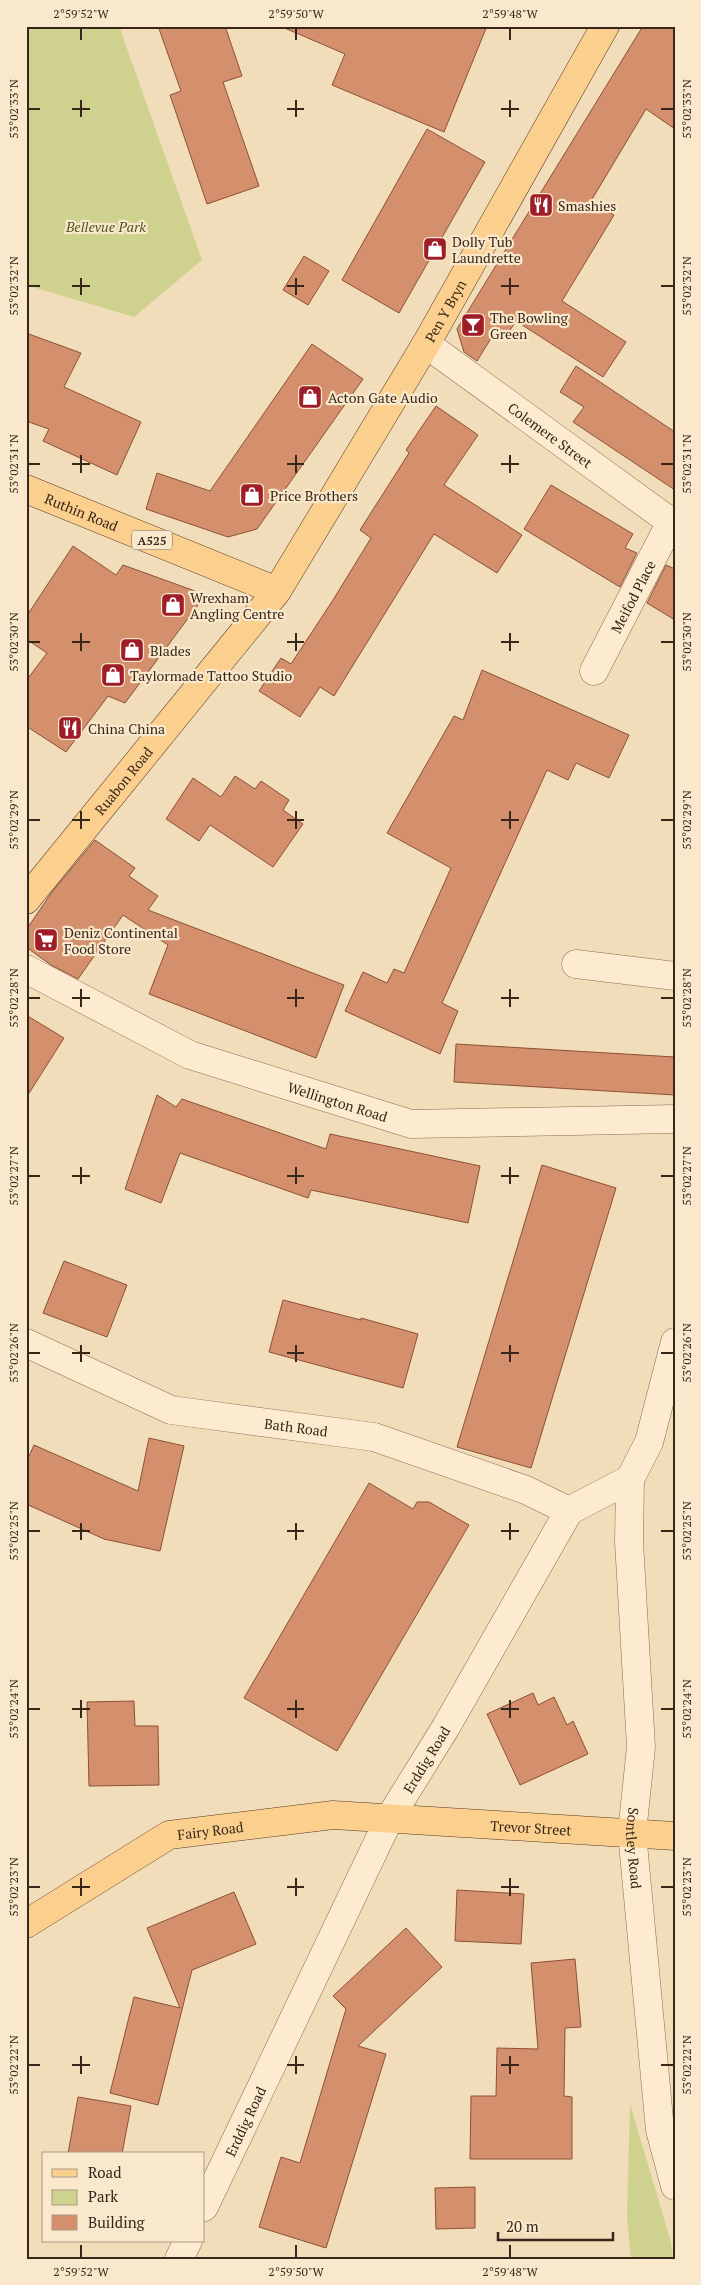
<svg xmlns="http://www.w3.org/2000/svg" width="701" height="2285" font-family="'PT Serif',serif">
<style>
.green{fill:#cfd18e}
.building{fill:#d48f6c;stroke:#8c5136}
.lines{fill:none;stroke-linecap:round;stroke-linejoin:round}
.minor-casing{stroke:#8b6c53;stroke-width:29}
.major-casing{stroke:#573a28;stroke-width:29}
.minor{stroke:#fcebce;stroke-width:28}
.major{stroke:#fbcf8d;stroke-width:28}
.ticks{fill:none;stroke:#38261a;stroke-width:2}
.labels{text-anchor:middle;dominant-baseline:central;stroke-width:4.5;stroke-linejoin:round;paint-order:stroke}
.shield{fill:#f9e8cb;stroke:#72604f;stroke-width:1}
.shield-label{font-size:12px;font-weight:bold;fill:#38261a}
.poi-label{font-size:14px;fill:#38261a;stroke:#f9e8cb;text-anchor:start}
.park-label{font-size:14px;font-style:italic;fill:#4d561e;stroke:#f9e8cb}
.street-label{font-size:14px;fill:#38261a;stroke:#f9e8cb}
.neatline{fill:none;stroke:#38261a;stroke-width:2}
.ticks-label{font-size:12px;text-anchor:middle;fill:#38261a}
</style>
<rect width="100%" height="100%" fill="#f2ddba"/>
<g class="green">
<path d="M26,26H119L202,260L134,317L26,285Z"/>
<path d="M630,2104L671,2242L673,2259H631L627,2218Z"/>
</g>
<g class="building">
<path d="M158,26H225L242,76L223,82L259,186L207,204L170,95L181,91Z"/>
<path d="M280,26H487L444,132L332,85L345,54Z"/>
<path d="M643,26H675V129L646,109L591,201L614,215L562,301L626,342L603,377L516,321L505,338L495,332L477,361L464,352L457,329Z"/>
<path d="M427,129L485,162L399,313L342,280Z"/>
<path d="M304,256L329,271L308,305L283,290Z"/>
<path d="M26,333L81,353L64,387L141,422L117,475L43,441L49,429L26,421Z"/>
<path d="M312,344L363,379L257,529L228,537L146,509L157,473L210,491Z"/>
<path d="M576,366L675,432V490L573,422L584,407L560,392Z"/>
<path d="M436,406L478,435L444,485L522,535L497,573L434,534L334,696L320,687L300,717L259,691L281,658L291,664L333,600L371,538L360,530L409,453L406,450Z"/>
<path d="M551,485L633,534L625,548L637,553L620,587L524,529Z"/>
<path d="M73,546L116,575L123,565L195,591L198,605L125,703L108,696L66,752L26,726V681L47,653L26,639V617Z"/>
<path d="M666,565L675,569V620L647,603Z"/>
<path d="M482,670L629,735L609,778L576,763L568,780L547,770L442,1003L458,1011L440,1054L345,1011L363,972L387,983L394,969L404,973L451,868L387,833L454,716L463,720Z"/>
<path d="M235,776L255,789L261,781L289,800L283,810L303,824L273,867L210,825L199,841L166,819L193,778L221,797Z"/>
<path d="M95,840L135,868L129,876L158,896L148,910L344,985L316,1058L149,994L168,945L123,915L78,979L51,965L26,947V930L52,892Z"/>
<path d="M26,1015L64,1038L26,1098Z"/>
<path d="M456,1044L675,1057V1095L454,1082Z"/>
<path d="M157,1095L176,1107L182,1099L326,1149L330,1134L480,1166L468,1223L311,1190L308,1198L180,1153L161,1203L125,1189Z"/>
<path d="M542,1165L616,1188L531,1468L457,1447Z"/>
<path d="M64,1261L127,1285L107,1337L43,1313Z"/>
<path d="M283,1300L361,1320V1318L418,1334L403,1388L269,1352Z"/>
<path d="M149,1438L184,1446L160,1551L104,1539L26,1504V1463L34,1445L138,1491Z"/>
<path d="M369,1483L413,1509L417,1502H429L469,1525L337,1751L244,1698Z"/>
<path d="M533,1693L538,1705L554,1697L567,1725L573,1721L588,1754L520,1785L487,1714Z"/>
<path d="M134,1701L135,1726H158L159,1785L89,1786L87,1702Z"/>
<path d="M457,1890L524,1894L521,1944L455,1941Z"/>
<path d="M234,1892L256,1944L192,1970L158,2105L110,2093L134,1997L180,2008L147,1928Z"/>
<path d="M406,1928L442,1967L358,2046L386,2054L326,2248L259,2227L281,2157L300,2163L346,2009L333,1996Z"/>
<path d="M575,1959L581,2027L565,2028L564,2096L572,2097V2159H470L471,2096H496L497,2048L538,2049L531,1963Z"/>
<path d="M78,2097L131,2106L122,2154H68Z"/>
<path d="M475,2187V2228L436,2229L435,2188Z"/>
</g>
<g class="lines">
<defs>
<g id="minor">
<path id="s1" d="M426,344L675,525"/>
<path id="s2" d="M594,671L671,522"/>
<path d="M576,964L675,976"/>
<path id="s3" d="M26,969L190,1055L411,1124L675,1119"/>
<path id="s4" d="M26,1343L171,1410L374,1437L526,1490L569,1511"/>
<path id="s5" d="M630,1479L629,1542L641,1747L632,1833L660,2130L675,2186"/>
<path id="s6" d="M204,2207L389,1819L446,1727L569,1511L630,1479L649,1442L675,1342"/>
<path d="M179,2259L188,2241"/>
</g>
<g id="major">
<path id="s7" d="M26,489L277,591"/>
<path id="s8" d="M26,900L277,591L426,344L605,26"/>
<path id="s9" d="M26,1924L169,1835L333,1815L675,1836"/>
</g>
</defs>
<use href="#minor" class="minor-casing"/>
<use href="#major" class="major-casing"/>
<use href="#minor" class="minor"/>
<use href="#major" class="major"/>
</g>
<path class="ticks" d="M81,28V40M296,28V40M510,28V40M81,100V117M296,100V117M510,100V117M28,109H40M72,109H90M287,109H304M501,109H519M661,109H674M81,278V295M296,278V295M510,278V295M28,286H40M72,286H90M287,286H304M501,286H519M661,286H674M81,455V473M296,455V473M510,455V473M28,464H40M72,464H90M287,464H304M501,464H519M661,464H674M81,633V651M296,633V651M510,633V651M28,642H40M72,642H90M287,642H304M501,642H519M661,642H674M81,811V829M296,811V829M510,811V829M28,820H40M72,820H90M287,820H304M501,820H519M661,820H674M81,989V1007M296,989V1007M510,989V1007M28,998H40M72,998H90M287,998H304M501,998H519M661,998H674M81,1167V1184M296,1167V1184M510,1167V1184M28,1176H40M72,1176H90M287,1176H304M501,1176H519M661,1176H674M81,1345V1362M296,1345V1362M510,1345V1362M28,1353H40M72,1353H90M287,1353H304M501,1353H519M661,1353H674M81,1523V1540M296,1523V1540M510,1523V1540M28,1531H40M72,1531H90M287,1531H304M501,1531H519M661,1531H674M81,1700V1718M296,1700V1718M510,1700V1718M28,1709H40M72,1709H90M287,1709H304M501,1709H519M661,1709H674M81,1878V1896M296,1878V1896M510,1878V1896M28,1887H40M72,1887H90M287,1887H304M501,1887H519M661,1887H674M81,2056V2074M296,2056V2074M510,2056V2074M28,2065H40M72,2065H90M287,2065H304M501,2065H519M661,2065H674M81,2245V2258M296,2245V2258M510,2245V2258"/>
<defs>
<symbol id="restaurant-square" viewBox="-11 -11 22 22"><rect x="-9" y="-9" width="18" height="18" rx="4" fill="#9f1d29" stroke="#f9e8cb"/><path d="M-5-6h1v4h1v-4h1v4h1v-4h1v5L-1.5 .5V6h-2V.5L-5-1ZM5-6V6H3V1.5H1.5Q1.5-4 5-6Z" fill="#fff"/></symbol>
<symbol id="shop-square" viewBox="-11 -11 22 22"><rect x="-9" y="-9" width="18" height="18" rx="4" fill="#9f1d29" stroke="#f9e8cb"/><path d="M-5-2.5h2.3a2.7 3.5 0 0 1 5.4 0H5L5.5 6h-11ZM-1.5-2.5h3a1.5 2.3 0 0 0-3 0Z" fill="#fff"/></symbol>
<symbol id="bar-square" viewBox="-11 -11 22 22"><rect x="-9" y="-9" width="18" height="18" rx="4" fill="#9f1d29" stroke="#f9e8cb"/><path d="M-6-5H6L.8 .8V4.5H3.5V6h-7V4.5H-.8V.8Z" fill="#fff"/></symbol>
<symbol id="supermarket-square" viewBox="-11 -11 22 22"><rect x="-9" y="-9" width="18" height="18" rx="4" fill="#9f1d29" stroke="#f9e8cb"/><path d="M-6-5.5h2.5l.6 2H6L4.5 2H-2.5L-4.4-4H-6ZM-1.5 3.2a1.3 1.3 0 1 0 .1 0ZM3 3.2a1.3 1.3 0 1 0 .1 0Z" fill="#fff"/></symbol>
</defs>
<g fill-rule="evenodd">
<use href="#restaurant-square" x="527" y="191" width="28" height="28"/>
<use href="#shop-square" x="421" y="235" width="28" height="28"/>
<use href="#bar-square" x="459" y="311" width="28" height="28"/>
<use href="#shop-square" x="296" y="383" width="28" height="28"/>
<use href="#shop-square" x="238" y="481" width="28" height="28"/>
<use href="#shop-square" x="159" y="591" width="28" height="28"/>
<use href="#shop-square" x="118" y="636" width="28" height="28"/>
<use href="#shop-square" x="99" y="661" width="28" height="28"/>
<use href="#restaurant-square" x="56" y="714" width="28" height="28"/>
<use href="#supermarket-square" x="32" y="926" width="28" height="28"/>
</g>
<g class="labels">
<rect class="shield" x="132" y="530.5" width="40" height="19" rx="4"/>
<g class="shield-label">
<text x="152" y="540">A525</text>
</g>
<g class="poi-label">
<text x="558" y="205">Smashies</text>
<text x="452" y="241">Dolly Tub<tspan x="452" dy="16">Laundrette</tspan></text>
<text x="490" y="317">The Bowling<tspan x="490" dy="16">Green</tspan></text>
<text x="328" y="397">Acton Gate Audio</text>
<text x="270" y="495">Price Brothers</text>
<text x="190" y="597">Wrexham<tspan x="190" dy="16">Angling Centre</tspan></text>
<text x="150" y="650">Blades</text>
<text x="130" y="675">Taylormade Tattoo Studio</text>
<text x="88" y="728">China China</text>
<text x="64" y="932">Deniz Continental<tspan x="64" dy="16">Food Store</tspan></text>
</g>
<g class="park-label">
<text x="106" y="226">Bellevue Park</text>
</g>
<g class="street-label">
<text stroke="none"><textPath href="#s8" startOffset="725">Pen Y Bryn</textPath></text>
<text stroke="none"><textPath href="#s1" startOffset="154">Colemere Street</textPath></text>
<text stroke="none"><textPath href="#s7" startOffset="60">Ruthin Road</textPath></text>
<text stroke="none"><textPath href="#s2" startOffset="84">Meifod Place</textPath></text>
<text stroke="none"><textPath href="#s8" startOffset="154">Ruabon Road</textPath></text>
<text stroke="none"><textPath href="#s3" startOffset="340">Wellington Road</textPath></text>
<text stroke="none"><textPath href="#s4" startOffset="286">Bath Road</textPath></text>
<text stroke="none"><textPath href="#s6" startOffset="500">Erddig Road</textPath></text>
<text stroke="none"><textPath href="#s9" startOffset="532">Trevor Street</textPath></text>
<text stroke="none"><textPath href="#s9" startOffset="210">Fairy Road</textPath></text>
<text stroke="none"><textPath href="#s5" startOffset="370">Sontley Road</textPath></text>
<text stroke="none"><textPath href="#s6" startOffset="95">Erddig Road</textPath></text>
</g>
</g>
<rect width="701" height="2285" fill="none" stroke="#f9e8cb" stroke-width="55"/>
<rect x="42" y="2152" width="162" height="90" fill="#f9e8cb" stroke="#ac9a84"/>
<rect x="52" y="2169" width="25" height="8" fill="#fbcf8d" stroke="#ac9a84"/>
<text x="88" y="2178" font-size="15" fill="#38261a">Road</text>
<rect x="52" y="2190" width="25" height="15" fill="#cfd18e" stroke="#ac9a84"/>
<text x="88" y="2202" font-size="15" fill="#38261a">Park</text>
<rect x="52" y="2215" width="25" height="15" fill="#d48f6c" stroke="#ac9a84"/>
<text x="88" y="2228" font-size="15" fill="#38261a">Building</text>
<path d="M498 2232v8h115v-8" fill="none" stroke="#38261a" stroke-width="2.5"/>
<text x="506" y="2232" font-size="15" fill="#38261a" stroke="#f9e8cb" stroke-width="4" paint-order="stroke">20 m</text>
<rect x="28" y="28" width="646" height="2230" class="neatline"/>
<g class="ticks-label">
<text x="81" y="18">2°59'52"W</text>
<text x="296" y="18">2°59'50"W</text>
<text x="510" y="18">2°59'48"W</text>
<text transform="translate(14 109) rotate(-90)" y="4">53°02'33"N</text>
<text transform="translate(687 109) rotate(-90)" y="4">53°02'33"N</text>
<text transform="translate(14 286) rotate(-90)" y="4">53°02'32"N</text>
<text transform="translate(687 286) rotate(-90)" y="4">53°02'32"N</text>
<text transform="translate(14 464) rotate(-90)" y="4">53°02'31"N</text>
<text transform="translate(687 464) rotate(-90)" y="4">53°02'31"N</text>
<text transform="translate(14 642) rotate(-90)" y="4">53°02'30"N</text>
<text transform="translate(687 642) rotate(-90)" y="4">53°02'30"N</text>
<text transform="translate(14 820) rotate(-90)" y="4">53°02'29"N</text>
<text transform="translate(687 820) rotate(-90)" y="4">53°02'29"N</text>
<text transform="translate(14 998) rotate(-90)" y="4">53°02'28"N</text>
<text transform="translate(687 998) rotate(-90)" y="4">53°02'28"N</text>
<text transform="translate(14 1176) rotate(-90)" y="4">53°02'27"N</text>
<text transform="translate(687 1176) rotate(-90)" y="4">53°02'27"N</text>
<text transform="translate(14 1353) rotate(-90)" y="4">53°02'26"N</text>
<text transform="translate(687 1353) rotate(-90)" y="4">53°02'26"N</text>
<text transform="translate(14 1531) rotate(-90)" y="4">53°02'25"N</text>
<text transform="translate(687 1531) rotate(-90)" y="4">53°02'25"N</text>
<text transform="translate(14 1709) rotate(-90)" y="4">53°02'24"N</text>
<text transform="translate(687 1709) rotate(-90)" y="4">53°02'24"N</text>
<text transform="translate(14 1887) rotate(-90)" y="4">53°02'23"N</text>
<text transform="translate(687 1887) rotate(-90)" y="4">53°02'23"N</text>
<text transform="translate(14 2065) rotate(-90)" y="4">53°02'22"N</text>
<text transform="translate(687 2065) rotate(-90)" y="4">53°02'22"N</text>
<text x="81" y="2276">2°59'52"W</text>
<text x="296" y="2276">2°59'50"W</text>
<text x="510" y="2276">2°59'48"W</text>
</g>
</svg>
